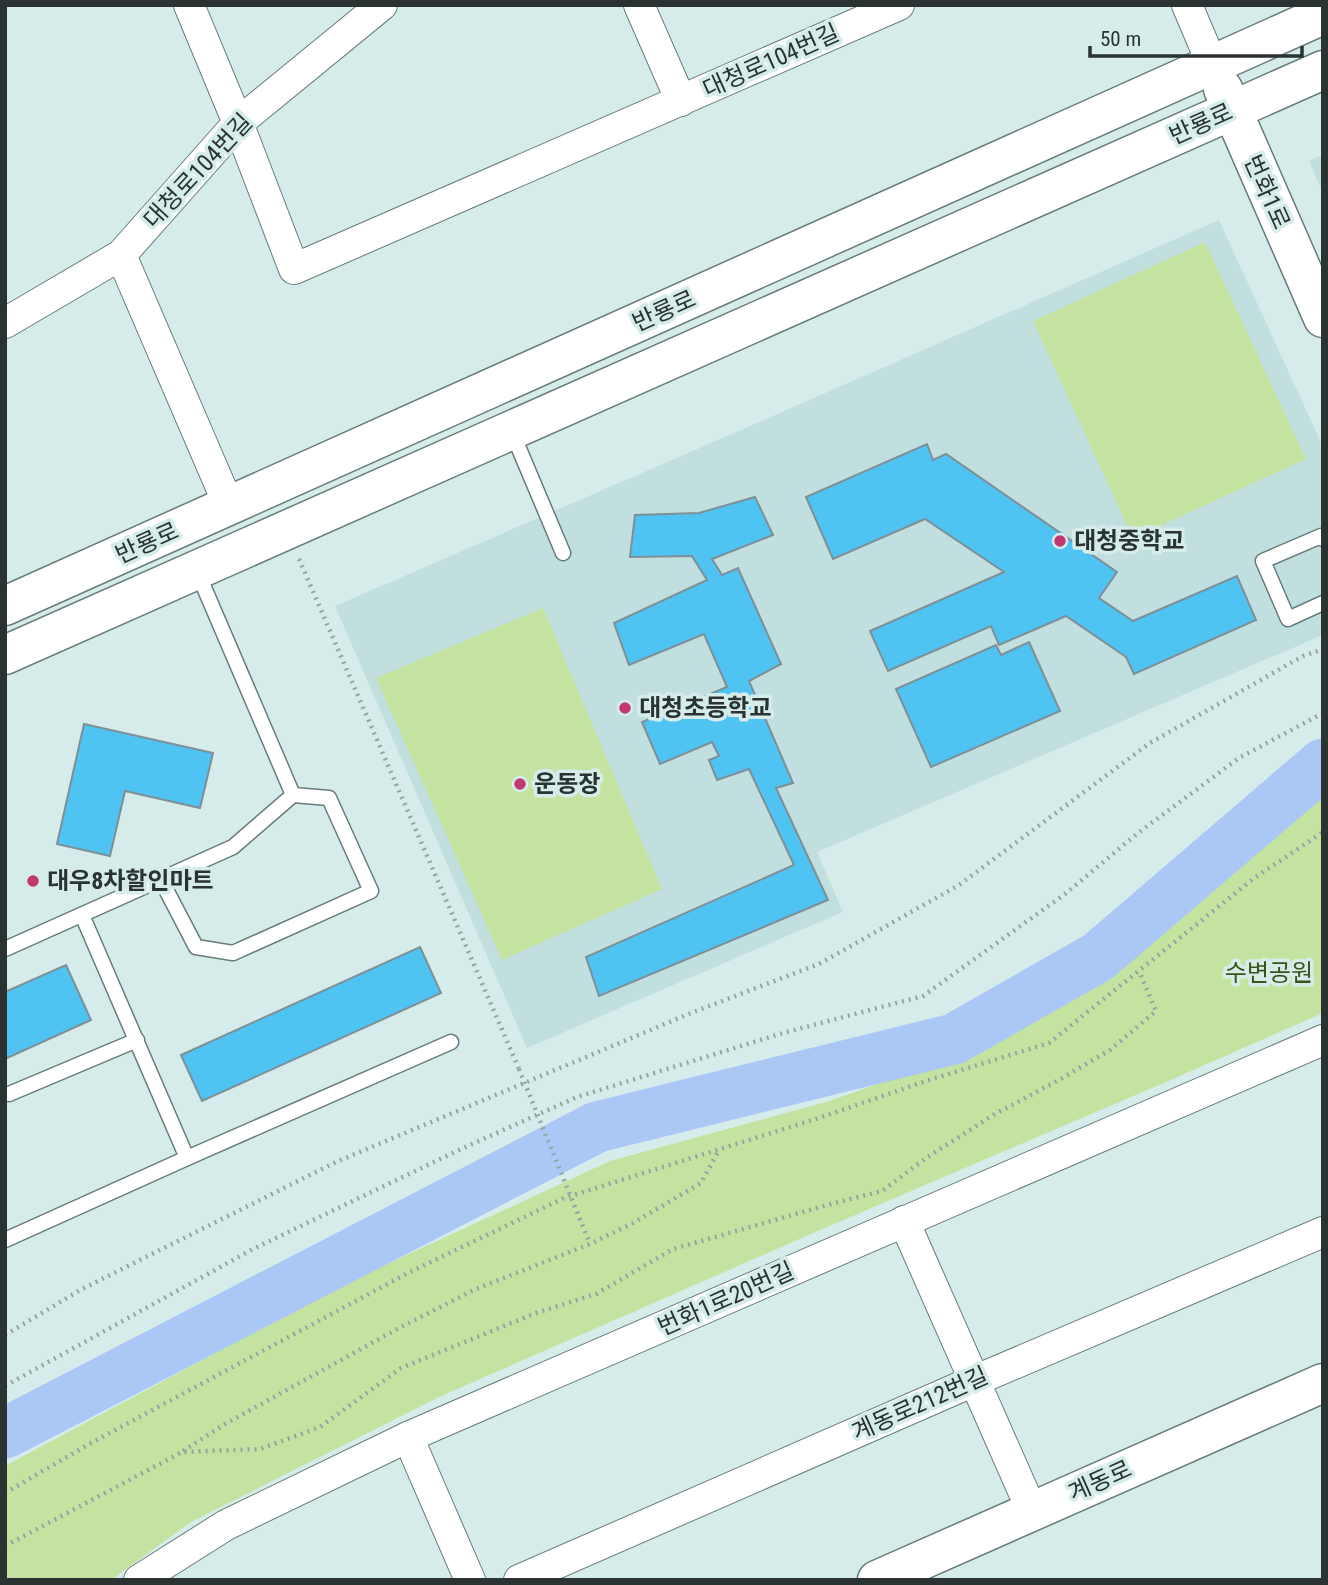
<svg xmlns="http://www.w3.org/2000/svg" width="1328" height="1585" font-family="'Roboto Condensed','Noto Sans KR',sans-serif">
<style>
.built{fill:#c1dfdf}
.green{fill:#c4e3a1}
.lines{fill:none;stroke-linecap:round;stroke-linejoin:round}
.river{stroke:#abc7f6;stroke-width:51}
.building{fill:#4fc4f3;stroke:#7e8f97;stroke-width:2}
.lane-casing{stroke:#687c7c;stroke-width:17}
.street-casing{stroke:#687c7c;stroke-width:32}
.secondary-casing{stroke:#687c7c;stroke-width:41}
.path{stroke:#94a5a4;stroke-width:4.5;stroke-dasharray:2 5;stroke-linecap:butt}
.lane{stroke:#fff;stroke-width:14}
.street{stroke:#fff;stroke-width:30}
.secondary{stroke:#fff;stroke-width:38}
.path-bridge{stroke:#94a5a4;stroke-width:4.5;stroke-dasharray:2 5;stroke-linecap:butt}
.poi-dot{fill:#c2376e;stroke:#d6eceb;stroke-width:2.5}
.labels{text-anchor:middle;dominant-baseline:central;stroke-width:7;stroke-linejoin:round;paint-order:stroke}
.street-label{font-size:24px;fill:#2a3232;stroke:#d6eceb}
.poi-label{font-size:24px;font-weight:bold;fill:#2a3232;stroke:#d6eceb;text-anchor:start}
.park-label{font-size:24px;fill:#3b5316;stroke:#d6eceb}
</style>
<rect width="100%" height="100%" fill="#d6eceb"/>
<g class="built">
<path d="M1323,155V193L1309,161Z"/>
<path d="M1219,220L1323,447V635L817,852L843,912L527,1048L335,606L748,427Z"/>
</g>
<g class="green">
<path d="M1205,242L1306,459L1133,538L1033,321Z"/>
<path d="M543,608L662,889L502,960L376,678Z"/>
<path d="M1323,796V1013L1173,1079L811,1234L439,1397L191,1522L111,1580H5V1466L344,1284L610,1161L826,1102L984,1047L1078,983L1284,820Z"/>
</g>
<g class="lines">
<path class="river" d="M5,1433L597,1127L954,1039L1098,957L1323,764"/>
</g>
<g class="building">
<path d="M927,444L933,460L946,454L1117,572L1099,598L1133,621L1237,576L1256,620L1134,674L1126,657L1066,616L999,645L991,626L888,671L870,631L1004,572L925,519L833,559L806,497Z"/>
<path d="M755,497L773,535L712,559L722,575L738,568L781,664L749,681L793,783L776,788L828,900L599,996L586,957L794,865L749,769L717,780L709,760L719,756L712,742L660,764L642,722L727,687L704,634L629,665L614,623L707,580L692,556L630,557L635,515L699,513Z"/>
<path d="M1029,642L1060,711L931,767L896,689L996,645L1001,655Z"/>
<path d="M84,724L213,753L200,808L125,791L110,856L57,844Z"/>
<path d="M420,947L441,993L202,1101L181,1055Z"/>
<path d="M66,965L91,1020L5,1059V992Z"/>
</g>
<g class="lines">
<defs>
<g id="lane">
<path d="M512,432L563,553"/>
<path d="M1323,539L1321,536L1263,561L1288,619L1323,603"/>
<path d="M197,571L293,795"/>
<path d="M82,915L187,1158"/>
<path d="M5,949L233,847L293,795L329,798L371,891L233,953L196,947L161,880"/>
<path d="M9,1094L137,1040"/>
<path d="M5,1240L187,1158L451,1042"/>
</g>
<g id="street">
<path d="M189,5L238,123L294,269L899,5"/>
<path d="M639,5L681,101"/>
<path d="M1187,5L1212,64"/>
<path d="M121,255L229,506"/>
<path d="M5,323L121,255L238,123L382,5"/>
<path d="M904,1221L1032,1511"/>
<path d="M408,1437L470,1580"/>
<path d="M139,1580L226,1525L408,1437L1323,1040"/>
<path d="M519,1580L974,1381L1323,1232"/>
</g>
<g id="secondary">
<path d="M1223,89L1323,318"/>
<path d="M5,606L1323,15"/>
<path d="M5,655L1323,70"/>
<path d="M877,1580L1323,1383"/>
</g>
</defs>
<use href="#lane" class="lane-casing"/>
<use href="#street" class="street-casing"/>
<use href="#secondary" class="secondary-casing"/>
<g class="path">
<path d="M299,559L519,1069"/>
<path d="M5,1335L82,1289L336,1162L691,1013L819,964L959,885L1150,743L1303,656L1323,649"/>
<path d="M5,1386L253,1249L461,1149L577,1097L783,1033L923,996L1065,894L1138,833L1239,758L1323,713"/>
<path d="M183,1451L225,1424L399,1328L476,1289L590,1244L633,1223L701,1183L719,1150"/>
<path d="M5,1493L91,1443L408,1273L564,1198L819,1118L926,1081L1049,1043L1253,879L1323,832"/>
<path d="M5,1546L182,1452L260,1449L320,1427L401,1368L536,1313L596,1294L673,1249L831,1204L882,1191L926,1158L995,1114L1059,1080L1110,1050L1156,1011L1139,971"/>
</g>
<use href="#lane" class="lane"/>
<use href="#street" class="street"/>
<use href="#secondary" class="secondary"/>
<path class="path-bridge" d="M519,1069L590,1244"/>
</g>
<g class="poi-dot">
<circle cx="1060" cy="541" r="7"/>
<circle cx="625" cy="708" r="7"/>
<circle cx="520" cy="784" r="7"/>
<circle cx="33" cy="881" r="7"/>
</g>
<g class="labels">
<g class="street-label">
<text transform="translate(771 61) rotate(-24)">대청로104번길</text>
<text transform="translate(1201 124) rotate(-24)">반룡로</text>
<text transform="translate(198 171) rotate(-47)">대청로104번길</text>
<text transform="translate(1267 192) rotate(66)">번화1로</text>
<text transform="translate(664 311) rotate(-24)">반룡로</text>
<text transform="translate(147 543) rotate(-24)">반룡로</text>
<text transform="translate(726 1299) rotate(-24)">번화1로20번길</text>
<text transform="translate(920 1404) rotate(-24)">계동로212번길</text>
<text transform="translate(1100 1481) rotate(-24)">계동로</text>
</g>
<g class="poi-label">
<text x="1074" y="541">대청중학교</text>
<text x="639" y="708">대청초등학교</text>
<text x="534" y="784">운동장</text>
<text x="47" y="881">대우8차할인마트</text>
</g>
<g class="park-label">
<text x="1269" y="973">수변공원</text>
</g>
</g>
<rect width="1328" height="1585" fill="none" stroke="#2a3232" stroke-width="14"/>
<path d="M1090 46v10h212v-10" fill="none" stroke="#2a3232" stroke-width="3.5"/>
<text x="1100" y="46" font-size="21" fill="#2a3232" stroke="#d6eceb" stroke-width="5" paint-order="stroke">50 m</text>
</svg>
